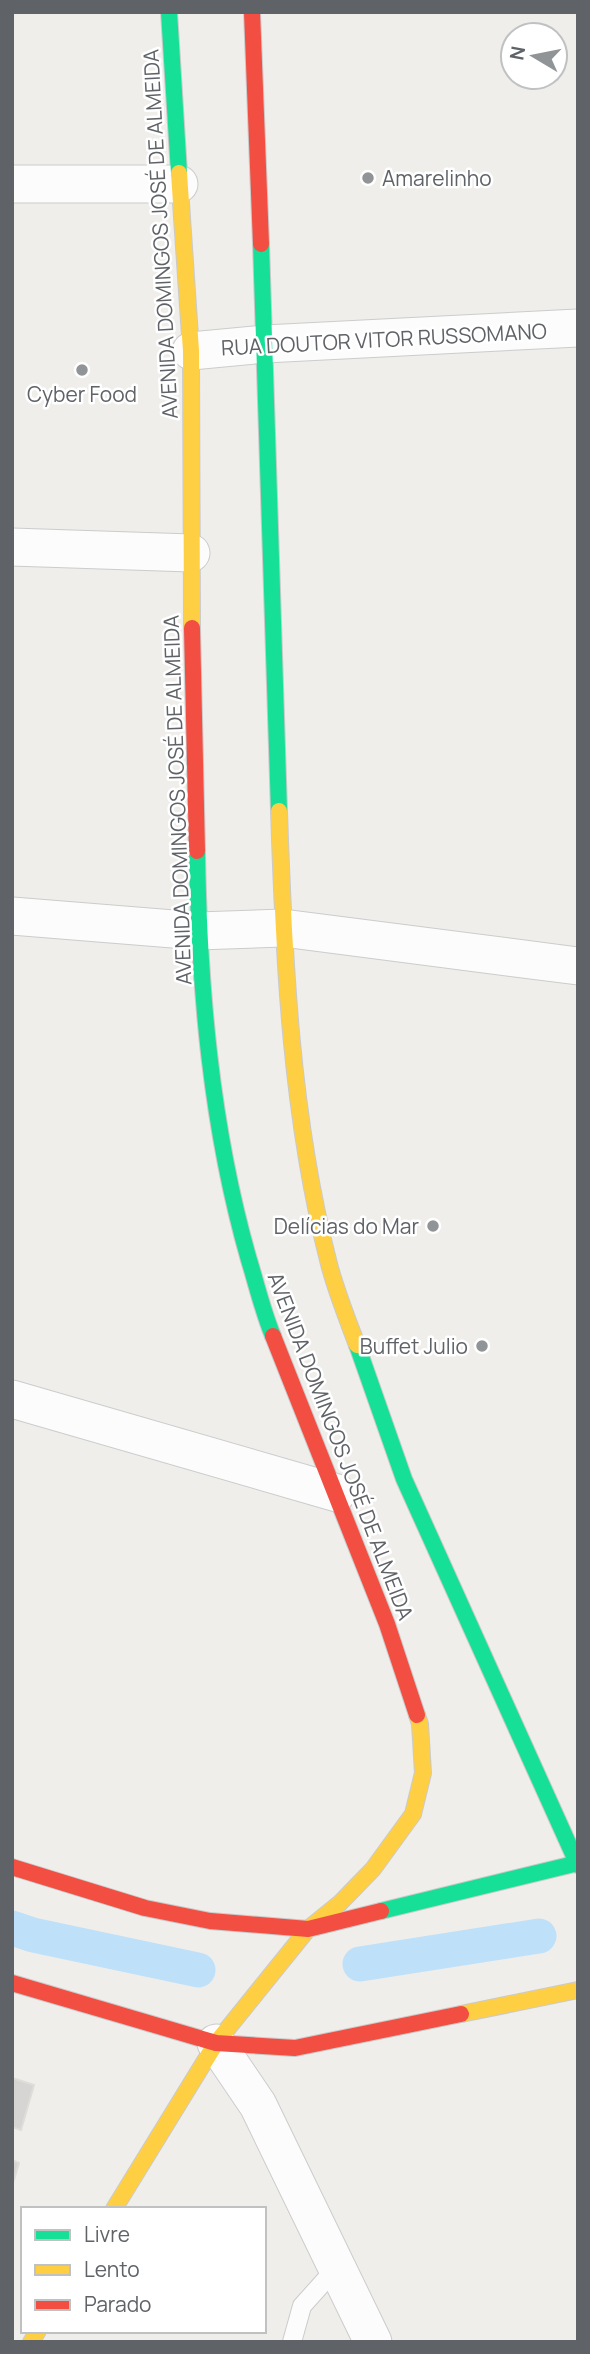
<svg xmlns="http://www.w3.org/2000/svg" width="590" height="2354" font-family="Manrope,sans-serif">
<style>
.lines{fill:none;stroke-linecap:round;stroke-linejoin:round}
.canal{stroke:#bfe0f9;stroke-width:35}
.building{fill:#d6d5d3;stroke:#deddd9;stroke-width:2}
.lane-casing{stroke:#cbcccc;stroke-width:20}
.street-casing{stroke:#cbcccc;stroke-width:39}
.fast-casing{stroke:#cacacb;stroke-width:18}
.slow-casing{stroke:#cacacb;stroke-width:18}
.jam-casing{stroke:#cacacb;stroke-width:18}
.lane{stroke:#fdfcfc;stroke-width:18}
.street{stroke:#fdfcfc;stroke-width:37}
.fast{stroke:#16e098;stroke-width:16}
.slow{stroke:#ffcf43;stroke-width:16}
.jam{stroke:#f24e42;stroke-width:16}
.poi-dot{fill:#919496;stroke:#fff;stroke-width:2.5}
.labels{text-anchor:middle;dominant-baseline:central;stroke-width:5;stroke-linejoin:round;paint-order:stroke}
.poi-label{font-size:21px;fill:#5f6368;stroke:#fff;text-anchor:end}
.street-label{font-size:21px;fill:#5f6368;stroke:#fff}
</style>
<rect width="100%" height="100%" fill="#efeeea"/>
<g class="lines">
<g class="canal">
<path d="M12,1928L33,1935L198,1970"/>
<path d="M360,1964L539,1936"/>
</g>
</g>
<g class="building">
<path d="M12,2078L34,2085L21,2130L12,2127Z"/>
<path d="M12,2160L19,2163L12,2186Z"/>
</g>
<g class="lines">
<defs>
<path id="lane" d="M292,2342L302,2306L337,2267"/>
<g id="street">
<path d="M12,184H179"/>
<path d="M191,351L265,344L578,328"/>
<path d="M12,547L191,553"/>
<path d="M12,916L198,931L283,928L578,966"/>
<path d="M12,1399L337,1493"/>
<path d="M216,2043L258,2105L373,2342"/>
</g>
<g id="fast">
<path d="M169,12L179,173"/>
<path d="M261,244L279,811"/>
<path d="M197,851C199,988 211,1128 249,1260C257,1286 263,1312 273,1336"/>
<path d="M357,1345L404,1479L578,1865"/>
<path d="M381,1911L578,1863"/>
</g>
<g id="slow">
<path d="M179,173L191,351L192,628"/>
<path d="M279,811C284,962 291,1117 329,1264C336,1291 347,1318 357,1345"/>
<path d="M461,2014L578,1990"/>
<path d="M114,2209L216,2043L308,1929L340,1903L373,1869L413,1814L423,1773L420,1724L417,1715"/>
<path d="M31,2342L38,2331"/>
</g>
<g id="jam">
<path d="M252,12L261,244"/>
<path d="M192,628L197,851"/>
<path d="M273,1336L387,1624L417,1715"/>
<path d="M12,1867L145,1908L210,1921L308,1929L381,1911"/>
<path d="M12,1983L216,2043L295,2048L461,2014"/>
</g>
</defs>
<use href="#lane" class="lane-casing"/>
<use href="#street" class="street-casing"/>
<use href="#fast" class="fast-casing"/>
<use href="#slow" class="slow-casing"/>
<use href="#jam" class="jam-casing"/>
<use href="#lane" class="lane"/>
<use href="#street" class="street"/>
<use href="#fast" class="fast"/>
<use href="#slow" class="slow"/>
<use href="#jam" class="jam"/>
</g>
<g class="poi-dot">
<circle cx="368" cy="178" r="7"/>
<circle cx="82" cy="370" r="7"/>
<circle cx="433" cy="1226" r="7"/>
<circle cx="482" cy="1346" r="7"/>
</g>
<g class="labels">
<g class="poi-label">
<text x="382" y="178" text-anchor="start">Amarelinho</text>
<text x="82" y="394" text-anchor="middle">Cyber Food</text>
<text x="419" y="1226">Delícias do Mar</text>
<text x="468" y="1346">Buffet Julio</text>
</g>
<g class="street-label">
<text transform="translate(160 234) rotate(-93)">AVENIDA DOMINGOS JOSÉ DE ALMEIDA</text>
<text transform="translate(384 339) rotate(-3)">RUA DOUTOR VITOR RUSSOMANO</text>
<text transform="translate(177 800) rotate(-92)">AVENIDA DOMINGOS JOSÉ DE ALMEIDA</text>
<text transform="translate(341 1446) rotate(69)">AVENIDA DOMINGOS JOSÉ DE ALMEIDA</text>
</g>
</g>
<rect width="590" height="2354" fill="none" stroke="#5f6368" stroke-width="28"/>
<rect x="21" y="2207" width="245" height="126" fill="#ffffff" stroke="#bfc1c3" stroke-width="2"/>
<rect x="35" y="2230" width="35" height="10" fill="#16e098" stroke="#bfc1c3" stroke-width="2"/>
<text x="84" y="2242" font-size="21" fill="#5f6368">Livre</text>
<rect x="35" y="2265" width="35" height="10" fill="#ffcf43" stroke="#bfc1c3" stroke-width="2"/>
<text x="84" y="2277" font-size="21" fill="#5f6368">Lento</text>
<rect x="35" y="2300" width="35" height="10" fill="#f24e42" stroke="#bfc1c3" stroke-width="2"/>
<text x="84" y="2312" font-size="21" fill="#5f6368">Parado</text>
<g transform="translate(534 56) rotate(280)"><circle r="33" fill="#ffffff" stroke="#bfc1c3" stroke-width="2"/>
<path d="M0-5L12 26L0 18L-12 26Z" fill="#919496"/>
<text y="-10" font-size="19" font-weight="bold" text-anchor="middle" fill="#5f6368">N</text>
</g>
</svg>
